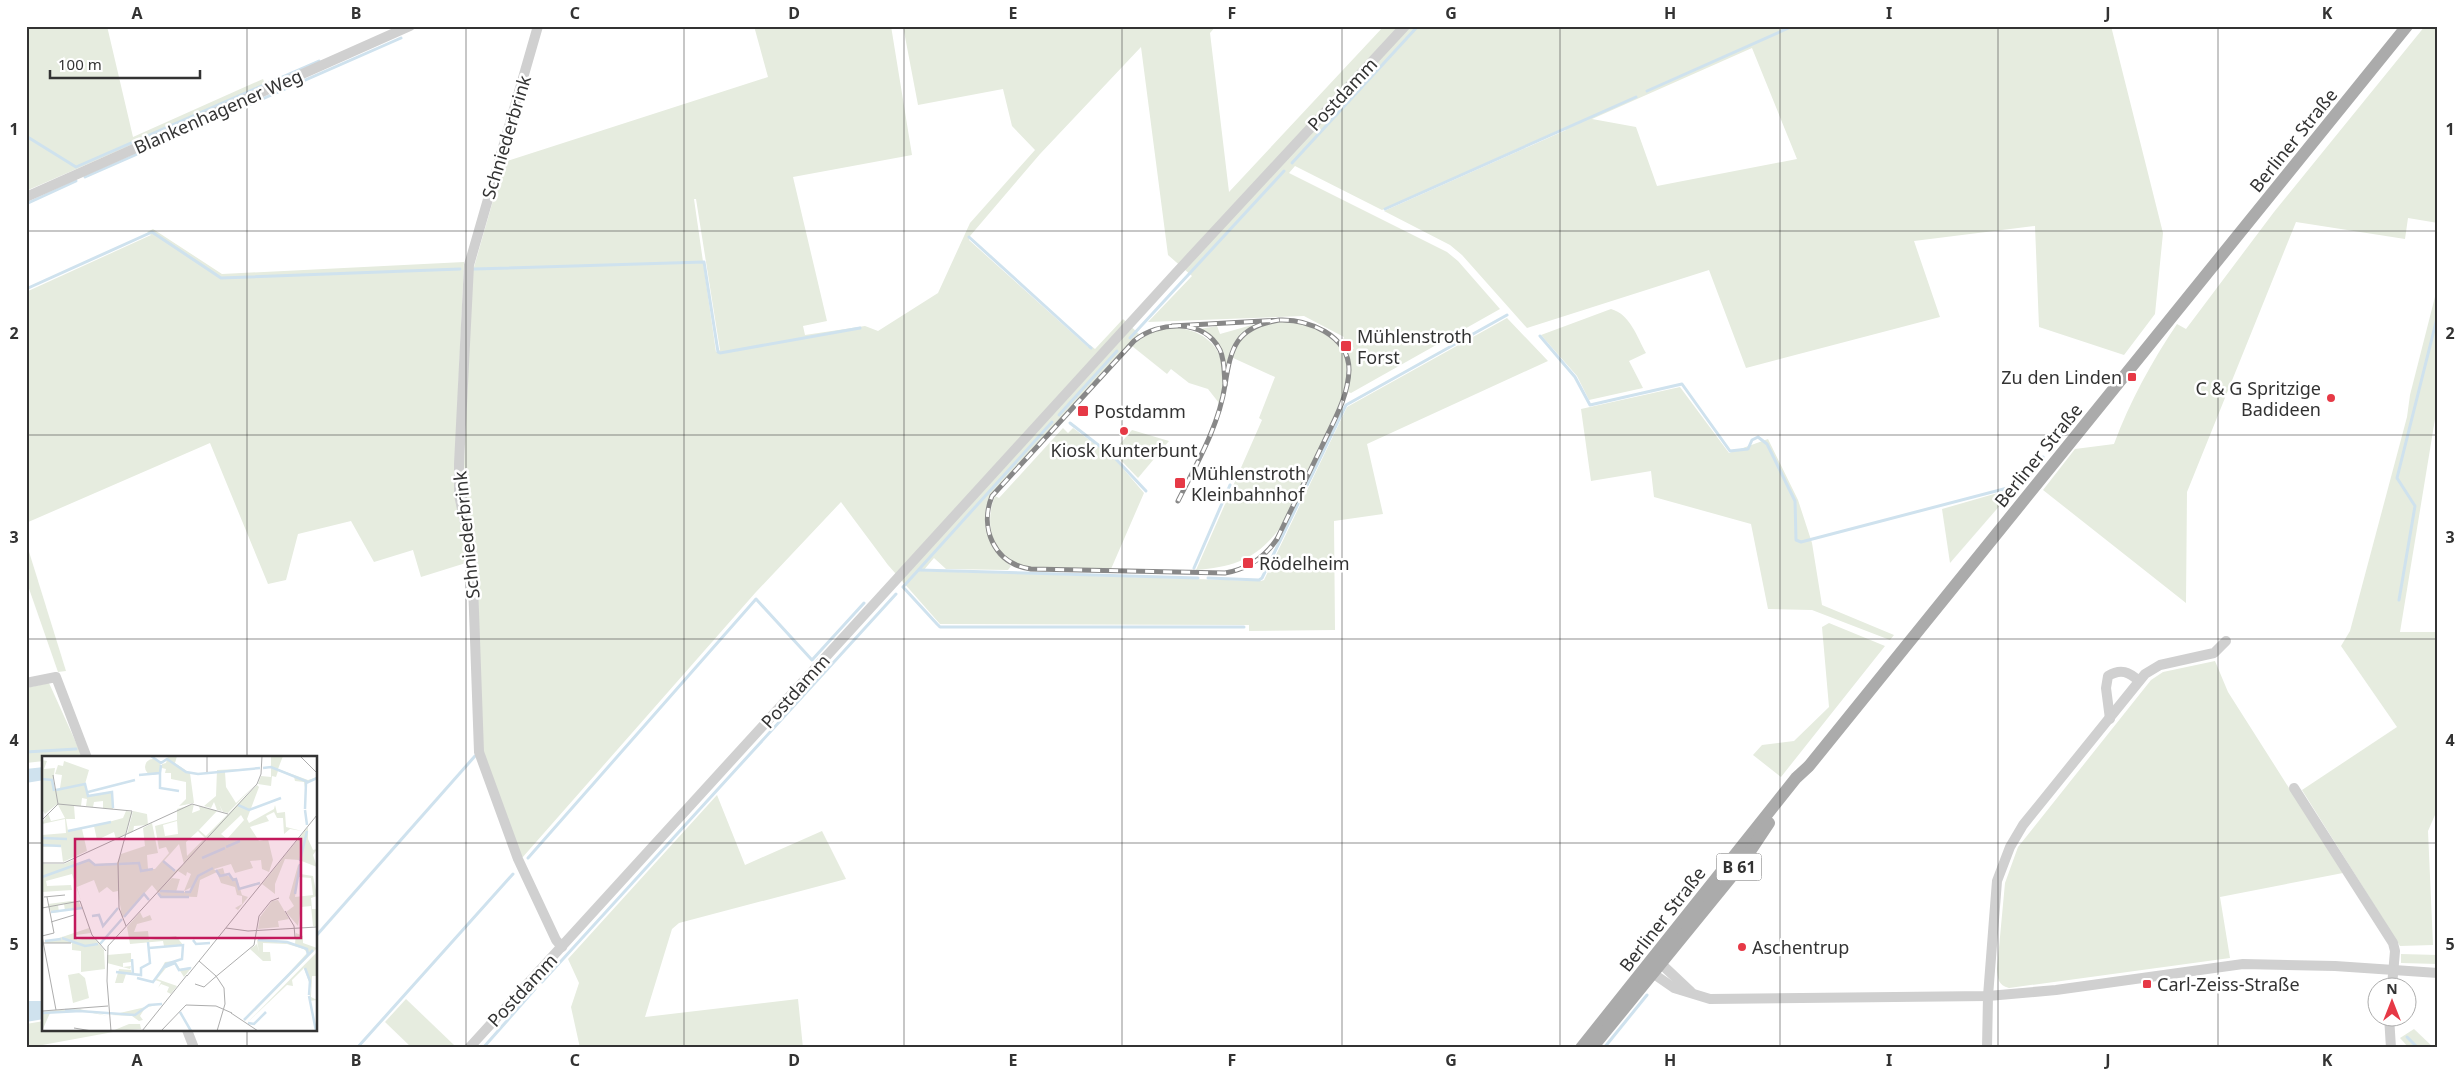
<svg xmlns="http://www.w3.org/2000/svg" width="2464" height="1074" font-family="'Noto Sans',sans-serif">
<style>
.green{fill:#e6ecdf;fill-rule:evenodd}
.water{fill:#cfe2ee}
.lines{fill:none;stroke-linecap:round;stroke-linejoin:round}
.stream{stroke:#cfe2ee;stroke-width:3}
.minor{stroke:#d0d0d0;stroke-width:10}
.major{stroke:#ababab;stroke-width:12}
.rail-casing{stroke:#888;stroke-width:5}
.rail{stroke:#fff;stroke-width:3;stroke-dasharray:9;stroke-linecap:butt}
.grid{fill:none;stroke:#333;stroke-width:1;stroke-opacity:0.55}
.poi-dot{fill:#e63946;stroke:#fff;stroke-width:2}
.labels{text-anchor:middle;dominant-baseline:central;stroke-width:5;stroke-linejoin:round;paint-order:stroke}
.shield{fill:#fff;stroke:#707070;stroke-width:1}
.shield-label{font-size:16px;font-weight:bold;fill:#333}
.street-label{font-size:18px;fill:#333;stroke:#fff}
.poi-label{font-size:18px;fill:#333;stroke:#fff;text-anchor:start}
.inset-river{fill:none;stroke:#cfe2ee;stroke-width:2.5}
.inset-road{fill:none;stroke:#adadad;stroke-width:1}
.view{fill:#c2185b;fill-opacity:0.15;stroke:#c2185b;stroke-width:2.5}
.inset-edge{fill:none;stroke:#333;stroke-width:2.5}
.neatline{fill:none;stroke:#333;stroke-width:2}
.grid-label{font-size:16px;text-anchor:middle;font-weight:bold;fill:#333}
</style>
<rect width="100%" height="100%" fill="#fff"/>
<g class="green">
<path d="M26,26H107L133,137L263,79L266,86L26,191Z"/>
<path d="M754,26H891L912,155L793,177L827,321L803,326L805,335L865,326L878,331L938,293L970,223L1035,150L1012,126L1003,89L918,105L903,26H1216L1210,33L1229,192L1384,26H2111L2163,233L2155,314L2124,355L2039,327L2035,226L1914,241L1940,317L1746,368L1709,270L1527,328L1462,255L1450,245L1384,211L1566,130L1564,128L1382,210L1295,166L1289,173L1447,252L1458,261L1500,309L1351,393L1348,392L1351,370L1348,354L1354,348L1343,340L1344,337L1304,316L1148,322L1192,276L1168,255L1141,47L1040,154L970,236L969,240L1088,347L1090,345L1095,349L1123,319L1139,334L991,494C978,522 987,547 1011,566L1008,570L946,569L934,558L923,571L1261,581L1264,580L1347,407L1507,318L1548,361L1367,444L1383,514L1334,521L1335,630L1249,631V625L940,624L888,565L841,502L756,592L522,858L482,752L477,554L468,511L464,464L472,274L504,162L768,77ZM1752,48L1797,159L1657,186L1636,127L1592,119ZM694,199H696L720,350L716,352Z"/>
<path d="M2425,26H2438V223L2408,218L2405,239L2296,222L2187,492L2186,603L2043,490L2075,449L2114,444C2130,401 2152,361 2177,324L2186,329L2274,212Z"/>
<path d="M153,229L222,274L464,262L455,463L469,562L421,577L413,550L374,562L351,521L298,534L286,580L268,584L210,443L26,523V292L151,235L147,232Z"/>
<path d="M2438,285V417L2435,419L2400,632H2438V808L2428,831L2433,945L2400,946L2302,790L2397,727L2341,646L2350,631L2407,417L2410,395Z"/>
<path d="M1611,309C1630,314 1637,337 1646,353L1629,361L1643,388L1589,400L1577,376L1541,335Z"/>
<path d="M1279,322C1295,321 1309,324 1323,333C1334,340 1346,351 1347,366C1350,400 1299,490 1282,525C1259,558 1235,567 1196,570L1262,420L1259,418L1275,377L1231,357C1238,335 1257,325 1279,322Z"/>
<path d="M1259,323C1238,332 1231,345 1226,366C1224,348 1215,338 1200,329L1217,326L1220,334Z"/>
<path d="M1165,328C1212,325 1235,360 1219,403L1208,389L1189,383L1171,369L1167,374L1132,346L1147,334Z"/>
<path d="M1680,387L1729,453L1768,439L1798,500L1812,543L1822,605L1894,635L1890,640L1812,610L1768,609L1751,524L1654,497L1651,471L1591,481L1581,409Z"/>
<path d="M1063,428L1068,433L1073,428L1114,458L1144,493L1111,569C1088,569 1039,571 1018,564C989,555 985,520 995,496L999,498Z"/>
<path d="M1132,430L1169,441L1138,478L1113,452Z"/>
<path d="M2015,488L1950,563L1942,509Z"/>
<path d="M26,542L66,671L58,672L26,580Z"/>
<path d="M1829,623L1885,646L1781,777L1753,755L1762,745L1794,741L1829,707L1822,627Z"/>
<path d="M2215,661L2228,692L2343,873L2220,897L2230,958L2009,988C1998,985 1998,979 1997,969L2005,883L2018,847L2151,680L2163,672Z"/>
<path d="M49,683L83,758H44V761L26,763V688Z"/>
<path d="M717,795L745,865L822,831L846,879L679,923L672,929L645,1017L798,999L803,1048H580L571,1007L579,983L568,959Z"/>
<path d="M2401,954L2438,955V964L2401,963Z"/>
<path d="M406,999L454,1045L451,1048H412L385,1022Z"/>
<path d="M44,1021V1030H124L26,1048V1024Z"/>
<path d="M2414,1029L2434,1048H2409L2400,1038Z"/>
</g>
<g class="water">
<path d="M44,767V780L26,783V769Z"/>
<path d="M26,1001H44V1019L26,1022Z"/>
</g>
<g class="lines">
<g class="stream">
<path d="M1647,91L1793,26"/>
<path d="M26,136L76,167L319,61"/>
<path d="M1292,163L1418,26"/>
<path d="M85,177L401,38"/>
<path d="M26,204L76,181"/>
<path d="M1385,209L1636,97"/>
<path d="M969,237L1091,348"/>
<path d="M474,269L704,262L718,352L720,353L860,328"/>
<path d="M26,289L152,232L221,278L460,269"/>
<path d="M1540,336L1575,377L1590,405L1682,384L1730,451L1748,449L1752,440L1758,437L1767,444L1795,501L1796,540L1801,542L2019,485L2043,457"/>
<path d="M1130,338L1284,171"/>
<path d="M1059,415L1117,351"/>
<path d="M1052,422L903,587L937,624L940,627H1244"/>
<path d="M1070,423L1115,458L1146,491"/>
<path d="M2053,445L2072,421"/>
<path d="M1194,568L1230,485"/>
<path d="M919,570L1198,578"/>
<path d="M1208,578L1259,580L1262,578L1346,405L1507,315"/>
<path d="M2399,600L2415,506L2397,478L2438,314"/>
<path d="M26,752L76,749"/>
<path d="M528,858L756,599L812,660L864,603"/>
<path d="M316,936L475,756"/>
<path d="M542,982L896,594"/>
<path d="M2407,1037L2418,1048"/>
<path d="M357,1048L513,874"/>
<path d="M483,1048L535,989"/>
<path d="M1604,1048L1647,995"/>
</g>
<g class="minor">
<path d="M538,26L469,265L459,464V495L472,555L479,752L518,859L556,940L562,947"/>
<path d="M26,197L410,26"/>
<path d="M26,683L56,677L87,758"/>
<path d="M2110,719L2106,688L2108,676C2121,668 2129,672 2139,681"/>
<path d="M2294,788L2393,943L2395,951L2392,986"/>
<path d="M1656,959L1691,992"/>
<path d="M1648,970L1674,988L1710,999L1988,996L2056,990L2243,964L2335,966L2438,973"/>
<path d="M2389,1016L2391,1048"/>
<path d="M187,1030L194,1048"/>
<path d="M469,1048L1175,274L1405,26"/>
<path d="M1987,1048L1988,996L1997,881L2010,847L2023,825L2145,674L2160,665L2214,653L2226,641"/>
</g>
<g class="major">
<path d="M1581,1048L1796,778L1809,766L2407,26"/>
<path d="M1592,1048L1741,865L1769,823"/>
</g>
<defs>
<g id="rail">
<path d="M1172,326L1279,320C1308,319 1349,335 1349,370C1348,398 1333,422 1322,446C1307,477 1292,508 1277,539C1264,558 1248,569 1225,573L1031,569C994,564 979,528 992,496L1134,341C1158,321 1204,318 1220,350C1225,361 1224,374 1225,385C1231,347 1236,327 1279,320"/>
<path d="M1178,501C1196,465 1219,426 1225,385"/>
</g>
</defs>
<use href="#rail" class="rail-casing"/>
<use href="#rail" class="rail"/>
</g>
<path class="grid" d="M247,26V758M466,26V1048M684,26V1048M904,26V1048M1122,26V1048M1342,26V1048M1560,26V1048M1780,26V1048M1998,26V1048M2218,26V1048M26,231H2438M26,435H2438M26,639H2438M26,843H44M316,843H2438M247,1030V1048"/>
<g class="poi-dot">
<rect x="1340" y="340" width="12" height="12" rx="2.5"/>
<rect x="2127" y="372" width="10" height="10" rx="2.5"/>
<circle cx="2331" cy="398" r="5"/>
<rect x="1077" y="405" width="12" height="12" rx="2.5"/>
<circle cx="1124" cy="431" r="5"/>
<rect x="1174" y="477" width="12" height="12" rx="2.5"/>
<rect x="1242" y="557" width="12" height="12" rx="2.5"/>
<circle cx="1742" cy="947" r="5"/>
<rect x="2142" y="979" width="10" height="10" rx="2.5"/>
</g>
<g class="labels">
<rect class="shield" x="1716.5" y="853.5" width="45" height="27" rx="4"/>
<g class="shield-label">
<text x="1739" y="867">B 61</text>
</g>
<g class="street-label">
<text transform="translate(1342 94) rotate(-47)">Postdamm</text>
<text transform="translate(218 111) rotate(-24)">Blankenhagener Weg</text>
<text transform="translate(506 137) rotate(-73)">Schniederbrink</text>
<text transform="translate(2293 140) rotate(-51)">Berliner Straße</text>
<text transform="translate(2038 455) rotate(-51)">Berliner Straße</text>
<text transform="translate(466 535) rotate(-96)">Schniederbrink</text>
<text transform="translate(795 691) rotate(-48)">Postdamm</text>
<text transform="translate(1662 919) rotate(-52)">Berliner Straße</text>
<text transform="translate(522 990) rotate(-47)">Postdamm</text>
</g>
<g class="poi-label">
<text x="1357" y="336">Mühlenstroth<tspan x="1357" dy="21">Forst</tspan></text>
<text x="2122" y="377" text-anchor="end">Zu den Linden</text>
<text x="2321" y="388" text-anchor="end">C &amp; G Spritzige<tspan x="2321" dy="21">Badideen</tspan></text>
<text x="1094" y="411">Postdamm</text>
<text x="1124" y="450" text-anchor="middle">Kiosk Kunterbunt</text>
<text x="1191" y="473">Mühlenstroth<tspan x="1191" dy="21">Kleinbahnhof</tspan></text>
<text x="1259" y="563">Rödelheim</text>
<text x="1752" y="947">Aschentrup</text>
<text x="2157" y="984">Carl-Zeiss-Straße</text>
</g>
</g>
<g transform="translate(42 756)">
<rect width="275" height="275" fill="#fff"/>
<path d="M126,0H135L133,7L148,17L152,47L137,50L144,43V26L129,23V17H123L124,13L120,12V8L124,7ZM229,0H241L236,13L266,24L275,21L265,27L264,38L262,26L253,25L252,21L236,15L234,21L230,20L229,30L216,28L219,20L229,21ZM103 11a8 8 0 1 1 16 0a8 8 0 1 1-16 0ZM0,4L5,5L2,13L13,12L11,25L13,35L22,32H18L20,19L13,18L16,9L21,10L22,5L47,14L43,28L46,40L69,36L71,53L61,52V45L52,46L51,51L44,50L45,43L40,42L39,50L14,49L3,58L0,53ZM218,12L183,16L184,31L194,47L213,29L186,57L181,56L177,48L180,55L175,54L172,46L169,52L162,50L174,40L175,14ZM215,29L217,31L205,63L207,67L232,53L233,49L235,57L243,56L244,71L260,75L248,73L242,78L241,62H235L232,56L224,60L227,65L208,71L217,85L226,83L231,104L227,116L220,113L219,104L208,105L211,112L193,117L189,108L172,113L175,116L158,124L155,141L119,140L110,129L80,162L76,135L71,136L65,131L57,137L52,124L35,131L39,145L30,118L4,125L5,130L29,129L30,134L0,136V108H22L31,104L34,110L47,104L53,108L75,107L79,98L103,90L101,72L110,67L116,97L105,99L106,113H113L127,97L124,91L117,93L113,70L135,64V53L152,48L150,57L158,54L157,50L175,55L157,74L164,80ZM199,59L202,64L185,83L179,78ZM135,65L136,78L123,80L121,69ZM156,75L163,82L145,100L144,86ZM137,88L142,108L133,115L122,105ZM136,115L144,120L145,116L149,118L142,135L150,131L148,136H134L138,123L130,122L124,128ZM16,49L32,50L33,63H24L26,75L40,73L45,95L21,106L19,90L0,91V79L24,77L23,63L0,68L6,57L9,65L23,62ZM84,55L90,56L83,79L74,83L72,76L55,84L52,70L81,62ZM91,55L105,58L106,69L92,70L91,76L85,78ZM266,71V83L271,94L275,93L271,99L275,111L257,104L243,103L233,128V138L220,128ZM256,109L260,110L258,118L271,120L275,140L269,142L270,153H275V171L271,170L269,150L259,151L256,170L244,156L252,150L247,142ZM256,121L269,122L271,139L253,141ZM181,112L183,119L195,123L200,139L206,141L196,154L193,152L200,148V140L195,139L193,131L179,127L174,114ZM236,144L247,163L236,165L237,171L216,173L218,161L230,145ZM29,145L37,146L39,152L23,155L22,148L16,149L17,156L11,157L7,153L6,148ZM98,156L101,162L108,159L110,164L95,168L92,176L106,175L107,184L134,180L141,189L122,190L121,185L88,188L85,171ZM47,172L49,177L34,179L35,184L51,181L62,194L63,213L39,216V195L30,194V187H2ZM254,177L261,180V187L275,192L203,265L265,197L262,193L245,188L221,187V196H228L229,205H221L208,193L215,188L217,196L215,184L253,188ZM275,196V220H270L269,241L275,244L267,245L269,232L262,212L250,224L251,230L245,229L206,266ZM89,197V206L81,207V211L89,210L88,213L65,207V199ZM133,205L138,213L150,211L142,221L133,207L124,212L115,223L135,230L129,238L125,236L127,231L119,228L116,232L119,226L113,224L123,206ZM77,213L89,214L90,218H84L81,227H73ZM37,217L43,222L47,242L31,247L26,219ZM121,247L103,252L98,260L101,264L97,265L90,260L69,259ZM38,253L66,260L40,255L8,257L0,275V255ZM87,268H98L99,273L70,275Z" fill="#e6ecdf" fill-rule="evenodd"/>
<path class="inset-river" d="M109,0L119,7L125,3L144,16L156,18L218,12M221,12L229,11L266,26M118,17V32L137,35M97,19L118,17L119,9M0,23L10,24L12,35M14,34L43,28L46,40L70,36L71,52M46,36L93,24M196,49L207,54L239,42M263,53L264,27L275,22M263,54L265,69M26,75L69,66M0,82L25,83M0,89L19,90M184,91L198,85M160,102L183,92M121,105L133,115M258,105L265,75M77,108L97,107L99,115L111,113M174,114L178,120L187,118L191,124L194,123L197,133L218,127M0,121L47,104L53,109L75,108M118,135L142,136M143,136H148L156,120L171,112M116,137L119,141H147M253,138L258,108M9,156L40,152M50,160L57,159L61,170L76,152M82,161L102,138L107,144M20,182L43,190L56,188M151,184L154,188L168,187M216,184L245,186L265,193L266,199M3,185L19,183M58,188L80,163M90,203L91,218M123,211L133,207L137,214L149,212M263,212L268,225L267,239M74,216L99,219V212L108,207L106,186M95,222L111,226L124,208L140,203L141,189L107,192M267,240L274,275M23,254L93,259L107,249L120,248M138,256L149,275M0,257L39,255M202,264L271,194M206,267L212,268L224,256"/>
<path class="inset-road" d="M165,0V16M258,0L275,17M11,19L16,48M16,48L90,55L76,107L77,152L84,170M0,64L16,48M0,107H22L150,48L186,58M2,141L23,139M0,152L38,145L50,179L64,195M243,155L252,170L253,181M9,166L32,159M184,172L206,175L275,171M0,180L14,254M0,180L12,177L5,141M1,187H29M157,205L174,220L182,232L183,248L175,275M145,220L275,59M171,223L212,189L217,160L229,145L237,142M153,228L162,231L171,223M0,255L66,250M189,257L216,275M32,272L50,275M69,275L65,225L66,190L215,28L219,18L220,0M100,275L145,219M119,275L144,249L174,250L190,257"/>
<path class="view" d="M33,83H259V182H33Z"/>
<rect width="275" height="275" class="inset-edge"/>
</g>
<rect width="2464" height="1074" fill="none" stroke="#ffffff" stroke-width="55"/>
<g transform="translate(2392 1002)"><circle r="24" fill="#ffffff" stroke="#adadad"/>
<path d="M0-4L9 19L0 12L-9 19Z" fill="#e63946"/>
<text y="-8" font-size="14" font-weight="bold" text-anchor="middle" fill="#333333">N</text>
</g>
<path d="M50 70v8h150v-8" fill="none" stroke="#333333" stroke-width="2.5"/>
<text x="58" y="70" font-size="15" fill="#333333" stroke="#ffffff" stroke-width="4" paint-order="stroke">100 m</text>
<rect x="28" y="28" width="2408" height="1018" class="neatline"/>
<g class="grid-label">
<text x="137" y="19">A</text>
<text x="356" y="19">B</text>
<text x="575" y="19">C</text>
<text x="794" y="19">D</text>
<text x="1013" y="19">E</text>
<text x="1232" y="19">F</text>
<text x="1451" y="19">G</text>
<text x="1670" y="19">H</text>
<text x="1889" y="19">I</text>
<text x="2108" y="19">J</text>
<text x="2327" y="19">K</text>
<text x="14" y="135">1</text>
<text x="2450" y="135">1</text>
<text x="14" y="339">2</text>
<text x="2450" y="339">2</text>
<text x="14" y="543">3</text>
<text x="2450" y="543">3</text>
<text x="14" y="746">4</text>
<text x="2450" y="746">4</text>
<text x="14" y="950">5</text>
<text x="2450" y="950">5</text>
<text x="137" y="1066">A</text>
<text x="356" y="1066">B</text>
<text x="575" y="1066">C</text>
<text x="794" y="1066">D</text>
<text x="1013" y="1066">E</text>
<text x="1232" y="1066">F</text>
<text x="1451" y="1066">G</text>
<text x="1670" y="1066">H</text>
<text x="1889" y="1066">I</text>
<text x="2108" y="1066">J</text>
<text x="2327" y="1066">K</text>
</g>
</svg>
